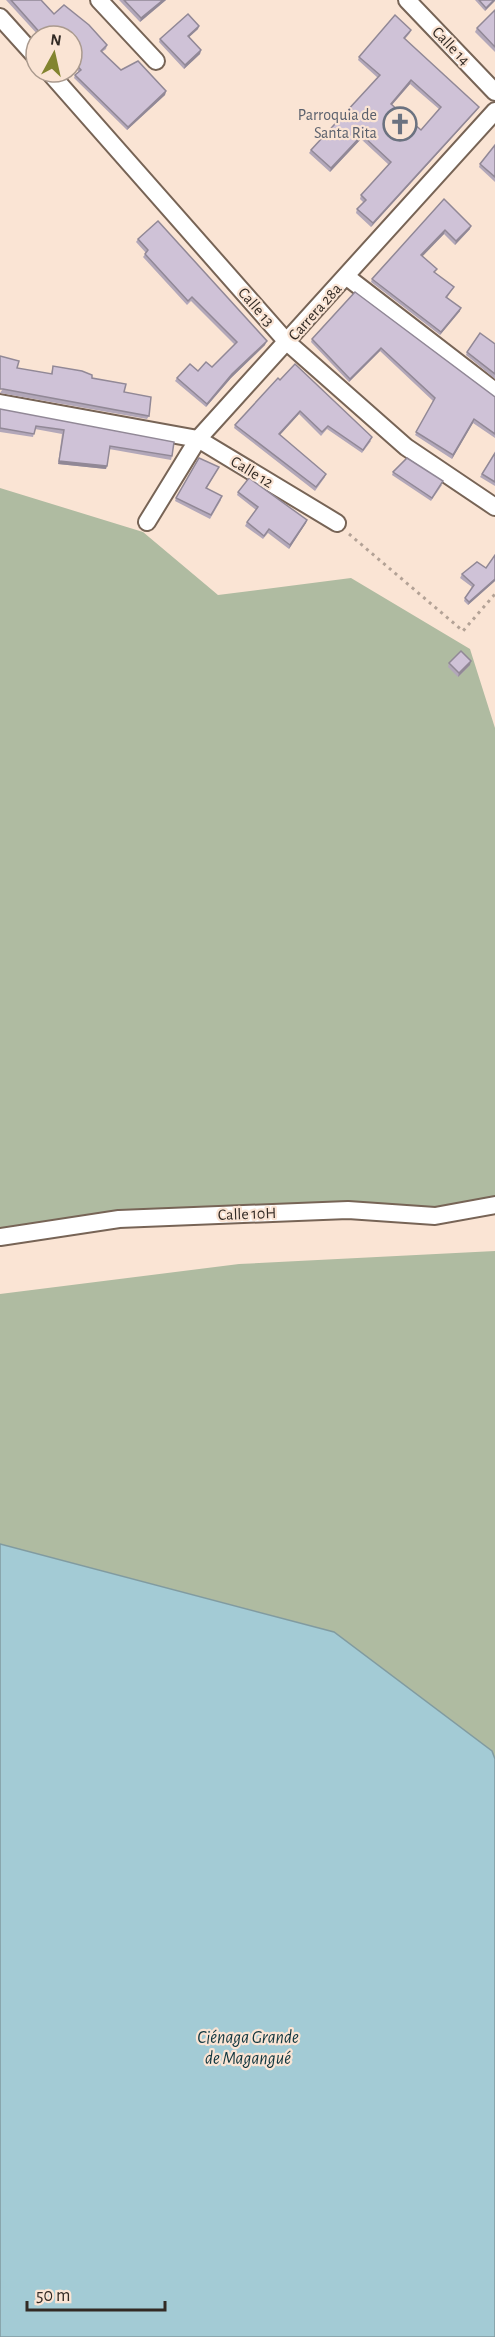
<svg xmlns="http://www.w3.org/2000/svg" width="495" height="2337" font-family="'Alegreya Sans',sans-serif">
<style>
.green{fill:#afbba1}
.water{fill:#a3cbd5;stroke:#819ba0;stroke-width:1.5}
.lines{fill:none;stroke-linecap:round;stroke-linejoin:round}
.minor-casing{stroke:#776456;stroke-width:20}
.path{stroke:#b3a296;stroke-width:3;stroke-dasharray:3 4.5;stroke-linecap:butt}
.minor{stroke:#fff;stroke-width:16}
.wall{fill:#b2a7b9;fill-rule:evenodd}
.shaded-wall{fill:#918896}
.building{fill:#cfc2d7;stroke:#918896;stroke-width:1.5;fill-rule:evenodd}
.labels{text-anchor:middle;dominant-baseline:central;stroke-width:4.5;stroke-linejoin:round;paint-order:stroke}
.street-label{font-size:16px;fill:#322a24;stroke:#fae4d4}
.worship-label{font-size:16px;fill:#5b616d;stroke:#fae4d4;text-anchor:end}
.water-label{font-size:18px;font-style:italic;fill:#0f353e;stroke:#fae4d4}
</style>
<rect width="100%" height="100%" fill="#fae4d4"/>
<g class="green">
<path d="M0,488L143,532L218,595L351,578L470,649L495,728V1201L434,1211L0,1232Z"/>
<path d="M495,1251V1759L492,1751L334,1632L0,1544V1294L239,1264Z"/>
</g>
<path class="water" d="M0,1544L334,1632L492,1751L495,1759V2337H0Z"/>
<g class="lines">
<defs>
<g id="minor">
<path d="M99,0L156,61"/>
<path d="M407,0L495,92"/>
<path d="M0,17L36,57"/>
<path d="M49,72L287,342L406,447L495,507"/>
<path d="M347,277L495,391"/>
<path d="M0,403L198,439L337,523"/>
<path d="M147,522L198,439L495,111"/>
<path d="M0,1237L119,1219L348,1210L435,1216L495,1205"/>
</g>
</defs>
<use href="#minor" class="minor-casing"/>
<path class="path" d="M349,534L463,631L495,594"/>
<use href="#minor" class="minor"/>
</g>
<g class="wall">
<path d="M6,0H41L54,14L107,45L106,49L102,52L121,70L166,91L165,95L127,130L74,78L75,75L79,72L72,64V36H39Z"/>
<path d="M119,0H166L140,22Z"/>
<path d="M475,0H495L485,11Z"/>
<path d="M495,10V52L475,32L477,28Z"/>
<path d="M199,26L198,29L189,37L201,50L200,54L184,69L159,42L160,39Z"/>
<path d="M411,30L410,33L405,39L477,110L371,227L356,213L357,209L364,203L360,199L361,195L389,165L361,139L330,172L309,153L311,150L378,78L358,60L359,57ZM410,84L439,109L421,130L392,105Z"/>
<path d="M495,145V182L479,167L480,164Z"/>
<path d="M444,199L470,229L455,245L444,234L422,256L435,273L452,290L447,298L460,311L440,335L371,282L372,279Z"/>
<path d="M138,239L265,345L231,378L206,407L175,381L177,378L212,367L235,345L191,301L187,305L143,257L146,253L136,242Z"/>
<path d="M355,292L495,397V438L473,423L452,459L415,435L433,401L380,351L349,382L311,342L312,339Z"/>
<path d="M495,344V379L466,355L467,352Z"/>
<path d="M53,366L92,378L124,392L149,416L147,419L0,393L17,368L51,374Z"/>
<path d="M278,378L371,441L362,453L327,429L321,436L299,414L280,435L325,477L315,491L234,428L235,425Z"/>
<path d="M0,409L172,456L171,460L109,449L106,469L58,464L62,434L35,429L33,437L0,432Z"/>
<path d="M495,453V486L480,477Z"/>
<path d="M217,470L207,488L221,500L210,519L175,501L176,498Z"/>
<path d="M393,472L442,485L431,501L392,475Z"/>
<path d="M238,492L307,520L306,523L289,549L268,533L263,539L245,526L247,522L256,510L237,495Z"/>
<path d="M495,555V581L468,605L464,601L465,598L472,587L460,578L462,574L486,568Z"/>
<path d="M449,663L470,665L458,677L448,667Z"/>
</g>
<g class="shaded-wall">
<path d="M163,0H166L140,22L141,18Z"/>
<path d="M494,0H495V1L485,11L486,8Z"/>
<path d="M199,26L198,29L186,40L188,36Z"/>
<path d="M201,50L200,54L184,69L185,65Z"/>
<path d="M411,80L410,84L389,108L391,104Z"/>
<path d="M166,91L165,95L127,130L128,127Z"/>
<path d="M479,107L477,110L371,227L373,223Z"/>
<path d="M362,135L361,139L330,172L331,168Z"/>
<path d="M471,226L470,229L455,245L456,241Z"/>
<path d="M445,230L444,234L420,259L421,255Z"/>
<path d="M461,308L460,311L440,335L441,332Z"/>
<path d="M267,341L265,345L231,378L206,407L207,404L232,374Z"/>
<path d="M381,348L380,351L349,382L350,379Z"/>
<path d="M300,411L299,414L278,437L279,434Z"/>
<path d="M474,419L473,423L452,459L453,455Z"/>
<path d="M59,461L107,466L106,469L58,464Z"/>
<path d="M307,520L306,523L289,549L290,545Z"/>
<path d="M495,579V581L468,605L469,602Z"/>
<path d="M471,661L470,665L458,677L459,673Z"/>
</g>
<g class="building">
<path d="M11,0H41L54,14L64,5L89,25L107,45L101,51L121,70L138,61L166,91L128,127L75,75L81,70L72,60V36H43Z"/>
<path d="M124,0H163L141,18Z"/>
<path d="M479,0H494L486,8Z"/>
<path d="M495,10V47L477,28Z"/>
<path d="M188,14L199,26L188,36L201,50L185,65L160,39Z"/>
<path d="M395,15L411,30L404,38L479,107L373,223L357,209L366,200L361,195L391,162L362,135L331,168L311,150L380,75L359,57ZM411,80L441,107L421,130L391,104Z"/>
<path d="M495,145V177L480,164Z"/>
<path d="M444,199L471,226L456,241L445,230L421,255L437,269L434,272L454,287L446,297L461,308L441,332L372,279Z"/>
<path d="M158,221L267,341L232,374L207,404L177,378L190,364L198,371L206,362L212,367L237,342L192,297L188,301L145,254L148,250L138,239Z"/>
<path d="M355,292L495,397V434L474,419L453,455L416,432L435,398L381,348L350,379L312,339Z"/>
<path d="M480,333L495,344V374L467,352Z"/>
<path d="M0,356L19,361L17,368L52,374L53,366L82,371L92,375V378L126,384L124,392L151,397L149,416L3,389H0Z"/>
<path d="M295,364L372,437L363,450L328,426L322,432L300,411L279,434L326,474L316,487L235,425L278,378L280,380Z"/>
<path d="M0,409L174,442L172,456L110,446L107,466L59,461L64,430L36,426L34,434L0,428Z"/>
<path d="M495,453V482L482,474Z"/>
<path d="M199,458L219,467L206,488L222,496L211,515L176,498Z"/>
<path d="M407,458L443,481L432,498L393,472Z"/>
<path d="M249,478L307,520L290,545L269,529L264,536L247,522L258,507L238,492Z"/>
<path d="M495,555V579L469,602L465,598L474,585L462,574L477,562L486,568Z"/>
<path d="M461,651L471,661L459,673L449,663Z"/>
</g>
<defs>
<symbol id="church-ring" viewBox="-11 -11 22 22"><circle r="9.5" fill="#fae4d4" stroke="#6b7280" stroke-width="1.5"/><path d="M-1.2-6h2.4v3.5h3.3v2.4h-3.3V6h-2.4V-.1h-3.3v-2.4h3.3Z" fill="#6b7280"/></symbol>
</defs>
<g fill-rule="evenodd">
<use href="#church-ring" x="381" y="105" width="38" height="38"/>
</g>
<g class="labels">
<g class="street-label">
<text transform="translate(451 46) rotate(46)">Calle 14</text>
<text transform="translate(256 307) rotate(49)">Calle 13</text>
<text transform="translate(315 312) rotate(-48)">Carrera 28a</text>
<text transform="translate(252 472) rotate(31)">Calle 12</text>
<text transform="translate(247 1214) rotate(-2)">Calle 10H</text>
</g>
<g class="worship-label">
<text x="377" y="115">Parroquia de<tspan x="377" dy="18">Santa Rita</tspan></text>
</g>
<g class="water-label">
<text x="248" y="2038">Ciénaga Grande<tspan x="248" dy="21">de Magangué</tspan></text>
</g>
</g>
<g transform="translate(54 54) rotate(8)"><circle r="28" fill="#fae4d4" stroke="#aa9a8e" stroke-width="1.5"/>
<path d="M0-4.5L10 22L0 15L-10 22Z" fill="#82842f"/>
<text y="-9" font-size="16" font-weight="bold" text-anchor="middle" fill="#322a24">N</text>
</g>
<path d="M27 2301v9h138v-9" fill="none" stroke="#322a24" stroke-width="3"/>
<text x="36" y="2301" font-size="18" fill="#322a24" stroke="#fae4d4" stroke-width="4.5" paint-order="stroke">50 m</text>
</svg>
